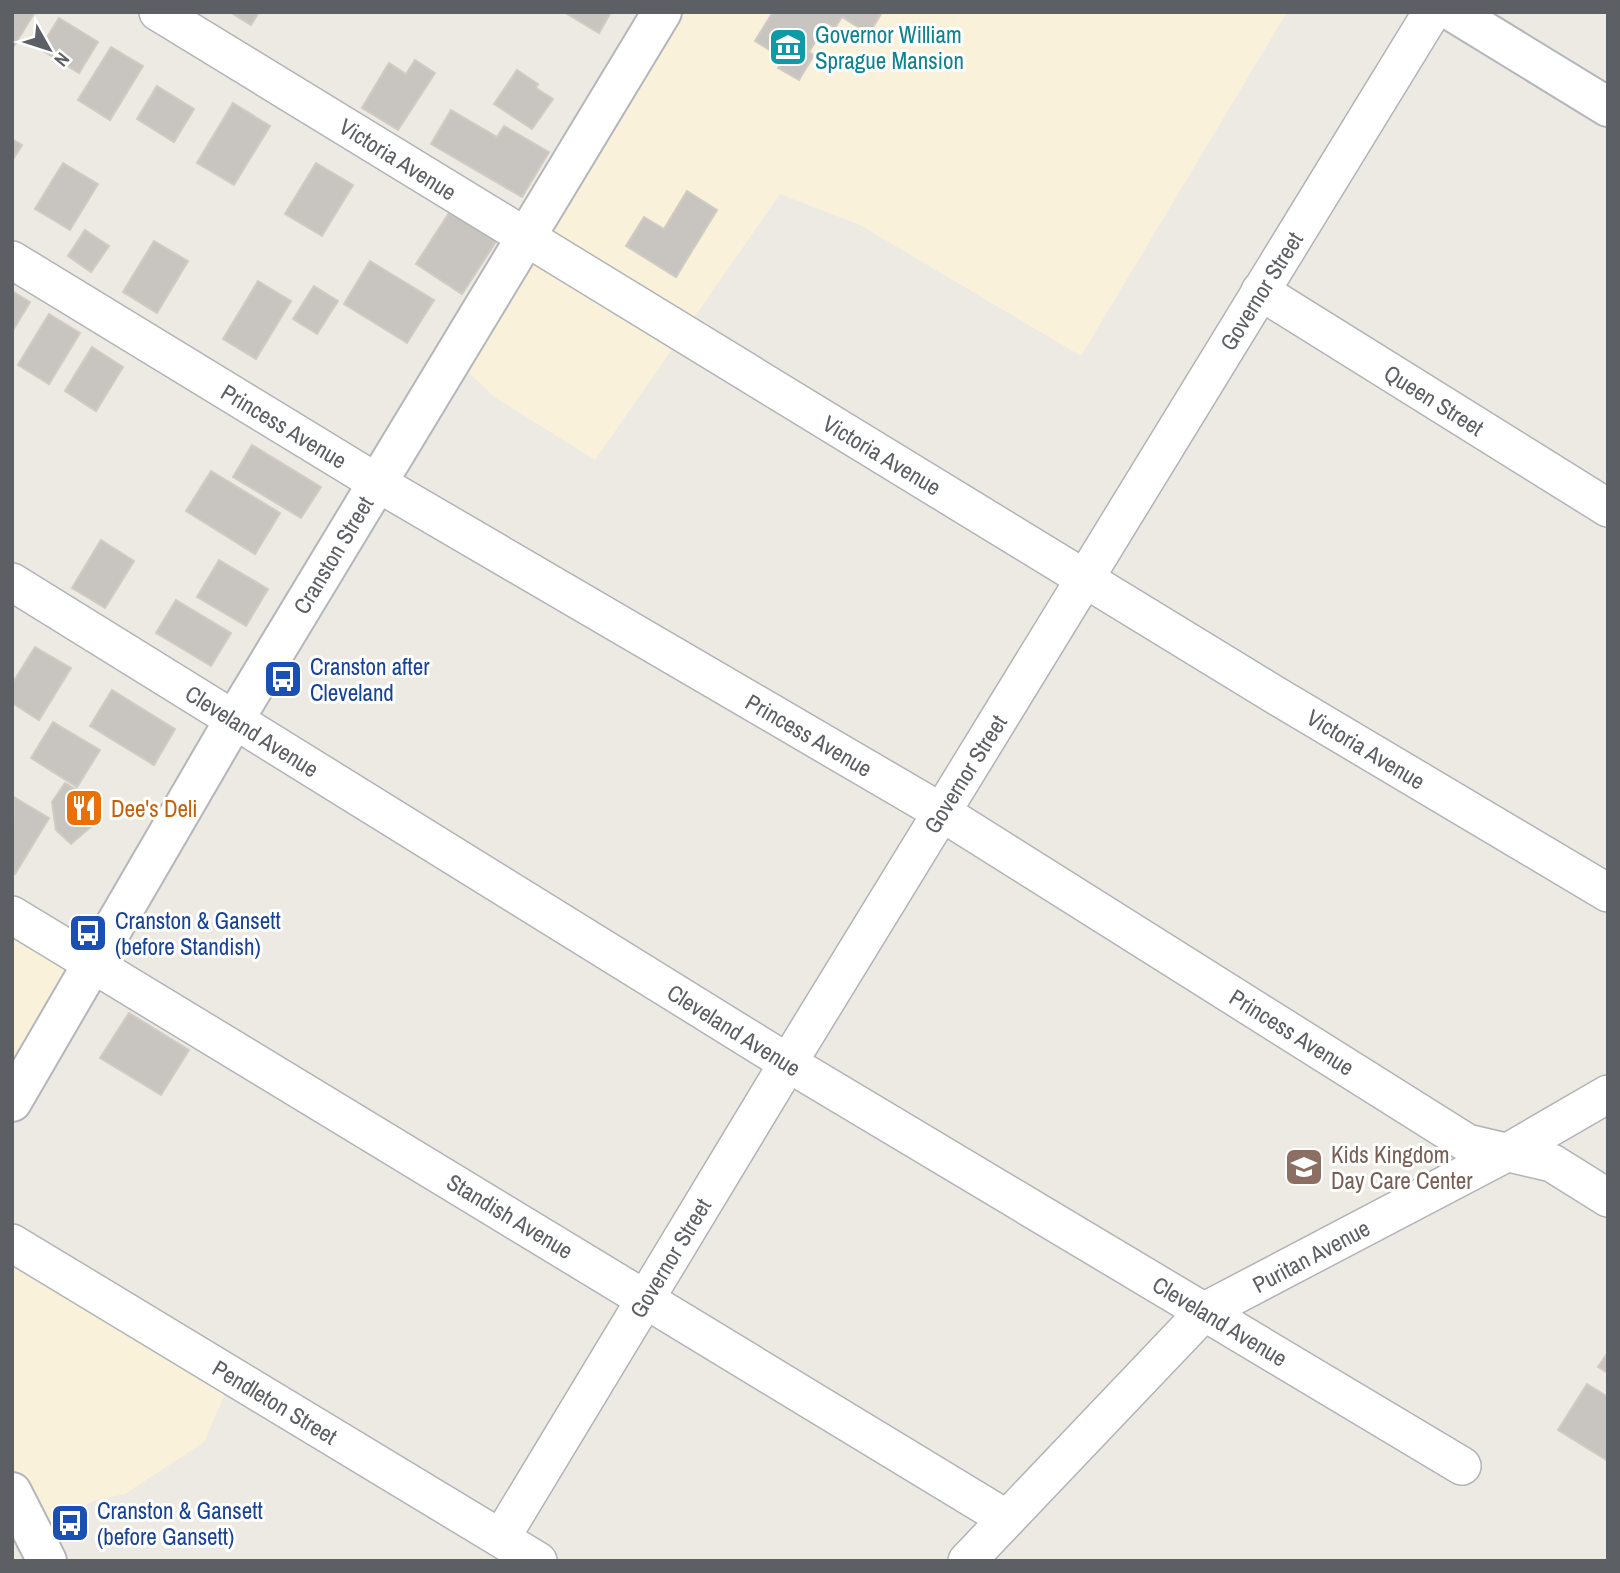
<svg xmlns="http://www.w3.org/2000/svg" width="1620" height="1573" font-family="'Archivo Narrow',sans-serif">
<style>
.commercial{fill:#faf1db}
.building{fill:#c8c5c0;stroke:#d1cbc3;stroke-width:2}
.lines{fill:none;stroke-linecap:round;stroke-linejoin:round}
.street-casing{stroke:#b1b4b7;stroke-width:40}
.secondary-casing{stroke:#b3b6ba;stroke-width:42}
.street{stroke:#fff;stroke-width:37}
.secondary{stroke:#fff;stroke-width:38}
.labels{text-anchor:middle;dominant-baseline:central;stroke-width:6;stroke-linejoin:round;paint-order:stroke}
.culture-label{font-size:23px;fill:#0d838f;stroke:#fff;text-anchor:start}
.street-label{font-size:23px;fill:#5c5f63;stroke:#fff}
.transit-label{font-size:23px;fill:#164399;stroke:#fff;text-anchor:start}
.food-label{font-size:23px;fill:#c56008;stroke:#fff;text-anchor:start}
.education-label{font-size:23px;fill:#785e54;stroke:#fff;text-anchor:start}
</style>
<rect width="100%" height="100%" fill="#edeae4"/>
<g class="commercial">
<path d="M665,12H1287L1081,356L860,225L780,194L595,460L496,398L457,362Z"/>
<path d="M12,918L91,970L12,1106Z"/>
<path d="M12,1244L231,1380L204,1442L125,1494L96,1500L40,1527L12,1491Z"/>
</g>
<g class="building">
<path d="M12,12H35L14,46L12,45Z"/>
<path d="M230,12H259L251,25Z"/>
<path d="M564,12H611L599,33Z"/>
<path d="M773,12H882L869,34L842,17L835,28L827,23L809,52L814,55L799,80L778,68L784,59L755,41Z"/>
<path d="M59,18L98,42L79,73L40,49Z"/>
<path d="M111,47L143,66L110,120L78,100Z"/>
<path d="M415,60L435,73L398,130L362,108L389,63L406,74Z"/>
<path d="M517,70L538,84L536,88L553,99L532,129L494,104Z"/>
<path d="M157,86L194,109L174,142L137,119Z"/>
<path d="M233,103L270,126L234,185L197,163Z"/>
<path d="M451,110L497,137L504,126L549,152L522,197L431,144Z"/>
<path d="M12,139L22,145L12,161Z"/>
<path d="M63,163L98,184L70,230L35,209Z"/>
<path d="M316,163L353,185L322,236L285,214Z"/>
<path d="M687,191L717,210L676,277L626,246L644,217L664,229Z"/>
<path d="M451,210L497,240L462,294L416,264Z"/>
<path d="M85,230L109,246L91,272L68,256Z"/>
<path d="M154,241L188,261L157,313L123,292Z"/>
<path d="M370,261L434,300L407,343L344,304Z"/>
<path d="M258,281L291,301L256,359L223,339Z"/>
<path d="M314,286L338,301L317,334L293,319Z"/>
<path d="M12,291L30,302L12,332Z"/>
<path d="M49,314L80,333L49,384L18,365Z"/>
<path d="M92,347L123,367L96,411L65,391Z"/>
<path d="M252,445L321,487L301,518L233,477Z"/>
<path d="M211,471L280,513L255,554L186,511Z"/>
<path d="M101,540L134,561L105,608L72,588Z"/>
<path d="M219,560L268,589L246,626L197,597Z"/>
<path d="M176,600L231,633L211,666L156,633Z"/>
<path d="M35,647L71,668L39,720L12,703V684Z"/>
<path d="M112,690L175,729L154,765L90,726Z"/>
<path d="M53,722L100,750L77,787L31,758Z"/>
<path d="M65,783L101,805L92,826L71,844L56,830L52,802Z"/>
<path d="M14,797L49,818L15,874L12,873Z"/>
<path d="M129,1013L189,1050L161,1095L100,1058Z"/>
<path d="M1608,1352V1373L1598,1367Z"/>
<path d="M1587,1384L1608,1397V1461L1558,1430Z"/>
</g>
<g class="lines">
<defs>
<g id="street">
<path d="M158,12L1275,695L1608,893"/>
<path d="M12,260L376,482L941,812L1467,1143L1552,1163L1608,1198"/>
<path d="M1260,291L1608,508"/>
<path d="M12,582L788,1063L1462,1466"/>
<path d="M12,915L1007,1519"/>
<path d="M12,1243L538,1561"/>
<path d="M501,1538L788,1063L1432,12"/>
<path d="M967,1561L1205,1311L1508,1152L1608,1094"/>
</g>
<g id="secondary">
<path d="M1453,12L1608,107"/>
<path d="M12,1102L234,720L662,12"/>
<path d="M12,1492L47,1561"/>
</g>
</defs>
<use href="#street" class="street-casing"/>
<use href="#secondary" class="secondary-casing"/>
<use href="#street" class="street"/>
<use href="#secondary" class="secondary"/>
</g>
<defs>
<symbol id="museum-square" viewBox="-11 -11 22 22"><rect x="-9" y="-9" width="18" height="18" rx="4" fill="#0f9aa8" stroke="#fff"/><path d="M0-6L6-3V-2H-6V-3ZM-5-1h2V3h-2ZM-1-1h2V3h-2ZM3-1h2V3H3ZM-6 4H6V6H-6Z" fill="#fff"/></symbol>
<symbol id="bus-square" viewBox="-11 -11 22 22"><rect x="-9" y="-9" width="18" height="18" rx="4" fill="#1a4fb4" stroke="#fff"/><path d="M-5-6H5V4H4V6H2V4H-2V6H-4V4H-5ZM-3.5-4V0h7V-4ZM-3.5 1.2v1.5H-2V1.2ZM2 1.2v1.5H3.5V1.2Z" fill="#fff"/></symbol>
<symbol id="restaurant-square" viewBox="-11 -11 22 22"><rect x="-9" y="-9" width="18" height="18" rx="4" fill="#e8710a" stroke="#fff"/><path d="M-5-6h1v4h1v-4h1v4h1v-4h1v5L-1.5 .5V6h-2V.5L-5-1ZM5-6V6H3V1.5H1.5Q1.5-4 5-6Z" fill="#fff"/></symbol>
<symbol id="school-square" viewBox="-11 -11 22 22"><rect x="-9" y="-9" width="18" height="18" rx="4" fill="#8d6e63" stroke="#fff"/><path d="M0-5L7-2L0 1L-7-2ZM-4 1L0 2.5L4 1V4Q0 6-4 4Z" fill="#fff"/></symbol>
</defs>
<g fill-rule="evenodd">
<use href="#museum-square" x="766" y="25" width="44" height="44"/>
<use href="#bus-square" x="261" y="657" width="44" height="44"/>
<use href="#restaurant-square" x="62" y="786" width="44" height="44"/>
<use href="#bus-square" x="66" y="911" width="44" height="44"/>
<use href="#school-square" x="1282" y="1145" width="44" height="44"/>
<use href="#bus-square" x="48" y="1501" width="44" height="44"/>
</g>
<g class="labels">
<g class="culture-label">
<text x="815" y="34">Governor William<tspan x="815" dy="26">Sprague Mansion</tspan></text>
</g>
<g class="street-label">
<text transform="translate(398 159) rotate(32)">Victoria Avenue</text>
<text transform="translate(1261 291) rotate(-58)">Governor Street</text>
<text transform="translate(1434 400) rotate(32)">Queen Street</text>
<text transform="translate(284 426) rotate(31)">Princess Avenue</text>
<text transform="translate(882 455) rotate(31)">Victoria Avenue</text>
<text transform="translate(333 555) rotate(-59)">Cranston Street</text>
<text transform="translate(252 731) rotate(32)">Cleveland Avenue</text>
<text transform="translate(809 735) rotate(30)">Princess Avenue</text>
<text transform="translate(1366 749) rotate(31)">Victoria Avenue</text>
<text transform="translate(965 774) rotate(-58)">Governor Street</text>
<text transform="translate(734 1030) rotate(32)">Cleveland Avenue</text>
<text transform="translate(1292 1032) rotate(32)">Princess Avenue</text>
<text transform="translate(510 1216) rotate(31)">Standish Avenue</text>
<text transform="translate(1311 1256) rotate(-28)">Puritan Avenue</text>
<text transform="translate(670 1258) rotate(-59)">Governor Street</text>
<text transform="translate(1220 1321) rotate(31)">Cleveland Avenue</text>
<text transform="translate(275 1402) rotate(31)">Pendleton Street</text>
</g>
<g class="transit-label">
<text x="310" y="666">Cranston after<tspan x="310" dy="26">Cleveland</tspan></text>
<text x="115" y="920">Cranston &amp; Gansett<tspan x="115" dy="26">(before Standish)</tspan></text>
<text x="97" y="1510">Cranston &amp; Gansett<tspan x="97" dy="26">(before Gansett)</tspan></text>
</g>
<g class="food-label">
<text x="111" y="808">Dee's Deli</text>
</g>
<g class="education-label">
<text x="1331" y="1154">Kids Kingdom<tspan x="1331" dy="26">Day Care Center</tspan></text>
</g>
</g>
<rect width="1620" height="1573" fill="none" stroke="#5c5f63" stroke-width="28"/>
<g transform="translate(49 49) rotate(129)" stroke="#ffffff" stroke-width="5" paint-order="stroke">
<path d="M0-5L12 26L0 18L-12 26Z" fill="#5c5f63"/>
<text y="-10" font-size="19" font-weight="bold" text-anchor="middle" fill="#5c5f63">N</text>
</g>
</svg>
